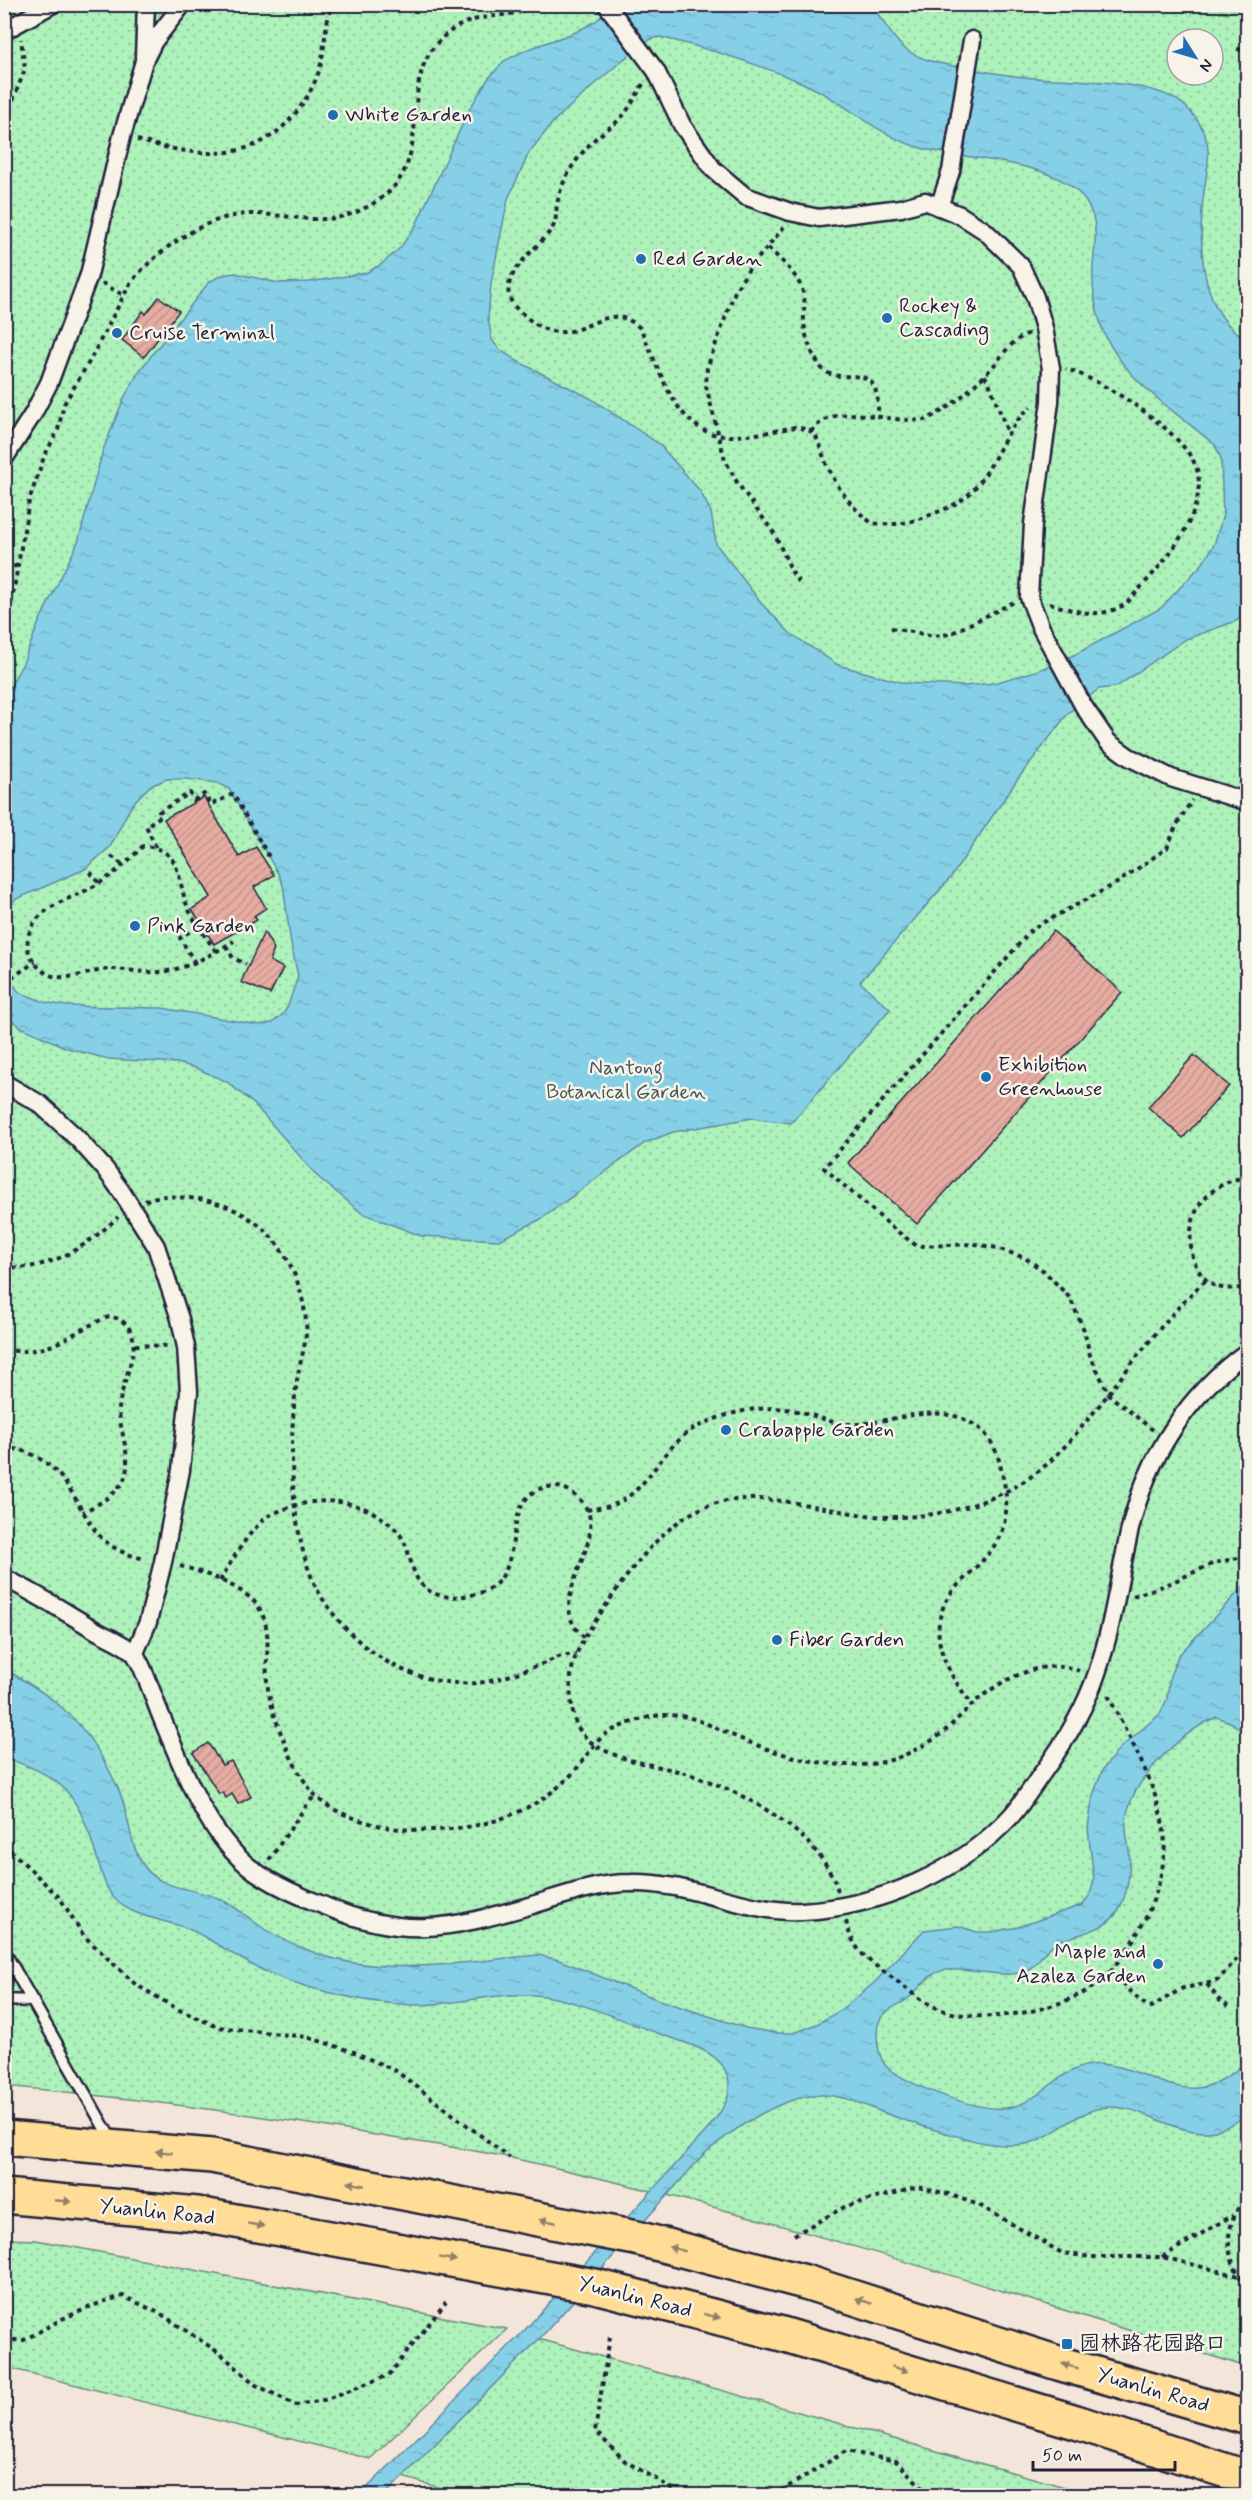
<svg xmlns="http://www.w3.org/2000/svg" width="1252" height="2500" font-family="Mynerve,'LXGW WenKai TC',sans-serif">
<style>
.grass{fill:url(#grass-dots);stroke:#688a7b;stroke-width:1.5;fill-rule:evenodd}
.water{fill:url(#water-ripples);stroke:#5e8aa2;stroke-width:1.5;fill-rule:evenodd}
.building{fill:url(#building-hatch);stroke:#22223b;stroke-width:1.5}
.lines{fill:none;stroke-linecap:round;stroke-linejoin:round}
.service-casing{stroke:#22223b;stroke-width:15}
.pedestrian-casing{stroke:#22223b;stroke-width:21}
.primary-casing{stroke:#22223b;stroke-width:38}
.path{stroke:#22223b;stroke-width:4;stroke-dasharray:4.5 4.5;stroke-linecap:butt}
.service{stroke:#f7f3e8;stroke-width:10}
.pedestrian{stroke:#f7f3e8;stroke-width:16}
.primary{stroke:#ffdd96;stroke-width:33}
.oneway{fill:#908068}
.poi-dot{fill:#1f6fb2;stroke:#f7f3e8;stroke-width:2}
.labels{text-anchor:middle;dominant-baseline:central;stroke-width:5;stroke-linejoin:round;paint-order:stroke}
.poi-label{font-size:21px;fill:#22223b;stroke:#f7f3e8;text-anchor:start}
.park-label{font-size:21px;fill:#45565b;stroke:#f7f3e8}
.street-label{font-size:21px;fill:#22223b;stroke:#f7f3e8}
</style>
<defs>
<pattern id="grass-dots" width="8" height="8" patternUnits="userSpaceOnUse" patternTransform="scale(1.5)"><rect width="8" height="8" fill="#adf1bb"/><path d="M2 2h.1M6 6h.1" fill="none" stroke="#95cea2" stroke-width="1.8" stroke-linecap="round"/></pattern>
<pattern id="water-ripples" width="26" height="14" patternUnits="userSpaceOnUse" patternTransform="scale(1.5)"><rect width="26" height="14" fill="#86d0e7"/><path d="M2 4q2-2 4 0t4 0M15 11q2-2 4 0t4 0" fill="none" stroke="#73b2c7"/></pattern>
<pattern id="building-hatch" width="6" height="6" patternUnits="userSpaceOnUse" patternTransform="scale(1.5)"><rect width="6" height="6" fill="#e6aca2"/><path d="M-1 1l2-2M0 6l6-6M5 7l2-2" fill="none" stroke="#c5948c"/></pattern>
</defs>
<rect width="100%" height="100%" fill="#f4e5da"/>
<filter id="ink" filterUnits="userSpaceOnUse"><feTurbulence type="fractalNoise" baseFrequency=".0167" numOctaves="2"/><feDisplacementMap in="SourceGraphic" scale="12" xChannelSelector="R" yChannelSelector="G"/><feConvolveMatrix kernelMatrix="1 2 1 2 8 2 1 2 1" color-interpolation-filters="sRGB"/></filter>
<g filter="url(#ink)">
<g class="grass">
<path d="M4,5H1247V2367C1008,2293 770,2215 525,2161C482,2151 437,2145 393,2138C264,2115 135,2098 5,2086ZM1177,39H1213V75H1177Z"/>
<path d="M4,2239L36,2240L507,2329L370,2459L5,2367Z"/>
<path d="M532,2337L1093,2495L469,2496L388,2473Z"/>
</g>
<g class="water">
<path d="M613,5H871C882,18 891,37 904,48C920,61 944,64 964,68C983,71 1003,75 1023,77C1064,81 1157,78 1186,107C1221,141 1205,169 1202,209C1199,254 1203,316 1247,339V613L1236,621L1186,639L1116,687L1099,689L1069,712L1017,780L951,877L860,982L890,1009L791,1123L752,1118L673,1132L645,1143L541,1219L499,1240L421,1236L362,1213L318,1177L255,1105L227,1082L196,1068L177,1063L108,1059L67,1048L21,1027L5,1015V974L19,992L44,1002L66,1006L162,1008L258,1025L272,1023L283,1014L288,1006L298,976L291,944L283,885L279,875L229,789L217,783L187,779H167L150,786L136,800L129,810L110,847L85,869L14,900L5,912V696L23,663L39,622L78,542L103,450L124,398L140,370L209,282L222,275L235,273L278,283L309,282L366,273L382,264L400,248L415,227L470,108L488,79L504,61L526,50L576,32L596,21ZM660,37C710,49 760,64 807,85C845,102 881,138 921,148C965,160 1049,160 1080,194C1101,218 1095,238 1093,267C1092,285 1095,307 1101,325C1119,377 1175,411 1215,445L1221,458L1223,515L1214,545L1203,563L1161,608L1076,654L1039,670L994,683L964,686L904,683L838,665L790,633L762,604L716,544L711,512L700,491L659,444L590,398L517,361L499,349L492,340L488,318L491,283L508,199L529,153L554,121L620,62L651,39Z"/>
<path d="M1247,1586V1735L1232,1723L1217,1717C1182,1731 1128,1782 1126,1822C1125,1831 1128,1841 1129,1850C1131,1868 1128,1895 1118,1911C1107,1930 1078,1934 1059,1941C1044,1947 1039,1966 1024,1972C996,1980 952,1962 934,1974C925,1979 918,1990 910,1997C901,2005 886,2008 880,2020C874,2032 878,2057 886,2066C905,2085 980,2112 1007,2108C1040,2103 1057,2070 1090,2065C1128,2059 1163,2092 1197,2088C1215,2087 1233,2073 1247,2062V2115C1238,2121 1226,2128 1215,2131C1177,2138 1146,2106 1109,2107C1075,2108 1052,2143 1018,2145C993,2147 970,2140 946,2133C927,2128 909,2122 890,2115C869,2108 844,2094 820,2095C779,2097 735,2128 704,2154L543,2335L385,2495H360L522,2333L707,2130C723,2110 739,2090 722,2065C719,2061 712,2055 708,2053C694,2044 673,2039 657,2033C621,2020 583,2002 544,1996C500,1990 457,2006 413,2005C384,2004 354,1999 327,1992C302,1986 277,1978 254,1966C232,1955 213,1940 191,1930C167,1919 134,1919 115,1899C104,1888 102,1872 97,1858C78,1796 68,1778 5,1758V1669C24,1681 45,1692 61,1707C87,1729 107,1763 120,1793C129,1815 129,1842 142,1863C159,1891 191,1887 218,1898C234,1905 246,1916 260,1926C276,1937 294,1945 313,1952C381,1979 467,1961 538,1955L559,1960L659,2000L746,2028L777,2033H794L817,2024L843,2009L875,1982L924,1930L958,1926L977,1932H992L1018,1927L1082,1905L1090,1895L1094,1880L1088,1828L1093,1795L1103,1769L1120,1748L1160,1714L1167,1699L1170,1676L1178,1656L1242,1588Z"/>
</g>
<g class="building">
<path d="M159,297L179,311L144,357L122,340L143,311L146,314Z"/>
<path d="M204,797L239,857L256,847L274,875L254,887L266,908L254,916L257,920L214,944L192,909L211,897L164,819Z"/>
<path d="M1053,931L1122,992L917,1224L848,1163Z"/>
<path d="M264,932L274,949L270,961L283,968L270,994L241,982Z"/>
<path d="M1194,1055L1229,1086L1183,1138L1148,1107Z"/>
<path d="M208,1743L222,1765L231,1761L251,1797L238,1804L232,1794L226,1798L223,1792L219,1794L193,1753Z"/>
</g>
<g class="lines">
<defs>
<g id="service">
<path d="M4,1951L112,2141"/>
<path d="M4,2000L33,2001"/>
</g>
<g id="pedestrian">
<path d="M606,4L656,71L682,125L713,169L745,196L790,212L819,218L901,208L925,201L960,215L985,231L1021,266L1035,297L1044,328L1051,368L1050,402L1033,524L1029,597L1041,628L1084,707L1108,742L1129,757L1171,778L1248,802"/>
<path d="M4,31L53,4"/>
<path d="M144,57L146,4"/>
<path d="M939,207L951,171L972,40"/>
<path d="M4,459L33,414L49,383L89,275L122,136L144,61L154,41L183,4"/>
<path d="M4,1083L40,1104L77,1138L105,1169L121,1191L156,1246L180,1319L186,1347L189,1392L181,1470L163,1562L148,1622L135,1653"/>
<path d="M4,1578C36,1593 65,1612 95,1630C107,1637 123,1643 133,1652C142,1661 155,1702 161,1716C184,1771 209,1843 262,1876C281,1888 304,1898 325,1906C354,1919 394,1929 427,1927C460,1926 497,1915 529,1906C563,1896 595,1883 631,1883C688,1881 748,1914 802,1911C879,1907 960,1872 1012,1815C1023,1802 1033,1786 1043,1772C1065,1742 1085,1709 1097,1673C1113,1626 1119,1577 1130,1529C1147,1457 1188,1394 1248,1351"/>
</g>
<g id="primary">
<path d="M4,2138L212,2156L636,2238L805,2282L1058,2363L1248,2418"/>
<path d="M4,2196L197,2214L595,2286L782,2334L1076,2422L1248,2478"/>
</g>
</defs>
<use href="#service" class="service-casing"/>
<use href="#pedestrian" class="pedestrian-casing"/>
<use href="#primary" class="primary-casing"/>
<g class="path">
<path d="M1237,49L1248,51"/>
<path d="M643,84C636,96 630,108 621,118C613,126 604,131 596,138C586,147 577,159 570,170C565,178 560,190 558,200C555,210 558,221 551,230C534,253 483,285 524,315C532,322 541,329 551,331C588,339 607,298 640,328C660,367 675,437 730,436C752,436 774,431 795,427C801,428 808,429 813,433C820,441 822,454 826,463C837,487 851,508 872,523C892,526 911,523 930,515C943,510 956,505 967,496C995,471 1002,430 1031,407"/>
<path d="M4,116L14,98L25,69L21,39"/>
<path d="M137,140C194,156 252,166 294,115C305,102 313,88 319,71C326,49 323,26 333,4"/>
<path d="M1248,219C1243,236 1240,255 1248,271"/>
<path d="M784,227L749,269L735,291L707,368L706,386L725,460L738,484L774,533L794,576L802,585"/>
<path d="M768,248C782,261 800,276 804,296C805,302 804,308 804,314C803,331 809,349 818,363C837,396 881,347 878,418"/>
<path d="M102,283L125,296"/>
<path d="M984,376L988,380L1006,428L1010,431"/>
<path d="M811,432C834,401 878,420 910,420C915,420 920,421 924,420C948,412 980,381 996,363C1006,350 1014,339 1030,333"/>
<path d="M4,567L18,566"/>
<path d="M1050,603C1071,611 1098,619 1120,607C1128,604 1134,594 1140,588C1166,561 1205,514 1198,474C1192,435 1101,379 1066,369"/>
<path d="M891,628L934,636L950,634L1014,602"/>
<path d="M4,629L12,600L29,501L44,457L58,430L64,404L89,362L131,282C160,248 208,213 254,214C303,215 331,231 377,201C438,162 396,86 438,42C472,6 505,24 538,4"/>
<path d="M156,847L146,826L161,816L159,812L190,793L194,800L204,794L211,805L233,794L269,857"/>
<path d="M111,856L123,865"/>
<path d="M90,872L99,883"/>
<path d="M226,946L233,958L246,964"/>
<path d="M216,951C207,939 197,926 190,912C175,883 186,849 143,846C129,860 115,874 98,884C77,897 46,903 33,925C27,934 26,946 30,955C51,995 85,969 113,969C132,970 152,975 172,970C194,965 214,953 234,941"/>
<path d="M195,963L180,938L198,926"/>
<path d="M4,983L35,962"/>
<path d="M1248,1177C1231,1179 1215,1186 1203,1200C1184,1223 1186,1272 1215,1286C1225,1290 1237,1288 1248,1288"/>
<path d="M145,1201C160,1193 173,1197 189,1198C259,1204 299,1255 306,1321C308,1339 301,1357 298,1375C296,1385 295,1396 294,1406C289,1460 292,1541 317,1589C333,1619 360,1646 389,1663C418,1679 457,1688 490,1681C508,1677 524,1670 542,1664C554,1660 561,1653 576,1655"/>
<path d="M4,1267C49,1272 87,1246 118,1217"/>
<path d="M135,1345L170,1346"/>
<path d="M4,1350C18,1352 37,1351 50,1346C63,1342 102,1316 111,1317C122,1318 131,1327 133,1338C137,1356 120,1387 119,1409C119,1430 132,1456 125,1477C119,1494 97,1505 83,1512"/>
<path d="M1153,1430L1109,1395L1090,1355L1084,1330L1070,1298L1044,1271L1025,1258L997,1248L976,1244L917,1246L894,1229L824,1168L1033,928L1117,883L1167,848L1176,826L1192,800"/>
<path d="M4,1450C15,1447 26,1451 35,1456C70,1475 75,1505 98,1534C110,1548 128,1556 146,1559"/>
<path d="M587,1510C595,1508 605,1508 613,1505C651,1490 662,1443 699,1426C729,1411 768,1403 801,1412C817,1416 831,1424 849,1424C889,1425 934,1400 973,1424C989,1433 998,1452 1001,1469C1006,1489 1009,1507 1003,1527C996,1551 976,1567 959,1584C921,1623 942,1668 973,1705"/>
<path d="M180,1566C203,1572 246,1587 259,1608C273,1631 265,1656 267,1681C270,1713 295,1778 320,1800C337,1815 377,1827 400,1829C464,1834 526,1822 573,1773C584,1761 593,1743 606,1734C618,1726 640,1719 654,1716C690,1711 709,1726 741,1739C784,1757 845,1774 891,1760C907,1755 924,1746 937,1737C951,1727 962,1713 975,1702C1002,1679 1044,1657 1079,1671"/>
<path d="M220,1581C232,1560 244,1539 261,1522C267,1515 277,1512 285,1509C324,1494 369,1500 398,1532C411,1547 409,1571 422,1585C433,1597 450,1598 464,1596C480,1594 494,1590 503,1575C519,1549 507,1500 542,1488C551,1486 561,1486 569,1491C631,1529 533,1596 585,1638"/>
<path d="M1133,1596L1166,1585L1214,1563L1248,1556"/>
<path d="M4,1844L60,1898L84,1936L135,1984L177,2009L218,2027L307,2037L354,2052L396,2071L510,2158"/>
<path d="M269,1860L308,1803L316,1795"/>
<path d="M838,1891C820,1830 737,1788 681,1772C650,1763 591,1759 576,1723C573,1718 573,1711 572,1706C566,1668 577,1647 598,1617C622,1581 659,1527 700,1509C759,1482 835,1518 896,1517C936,1517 981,1506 1016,1486C1049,1468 1071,1440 1094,1412C1130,1367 1163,1319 1206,1280"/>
<path d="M846,1921C853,1952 869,1961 894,1979C907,1989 920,2000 935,2007C978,2028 1063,2011 1100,1982C1114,1971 1129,1947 1138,1932C1154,1905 1168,1864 1164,1832C1157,1783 1128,1737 1107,1693"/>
<path d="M1110,1970C1124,1981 1136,2002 1151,2007L1183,1988L1206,1984L1219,1979L1242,1953"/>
<path d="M1207,1984L1219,2000L1228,2006"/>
<path d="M1248,2192C1224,2226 1221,2254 1248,2288"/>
<path d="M794,2235L846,2206L918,2187L948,2194L979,2205L1062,2253L1091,2257H1162L1239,2276"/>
<path d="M1162,2257L1233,2215"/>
<path d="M610,2337L595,2431L625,2461L685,2496"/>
<path d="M4,2340H24L62,2319L102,2302L123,2296L161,2314L221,2354L256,2385L296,2405L324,2400L389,2375L446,2302"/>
<path d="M773,2496L846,2451L896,2461L931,2496"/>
</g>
<use href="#service" class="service"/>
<use href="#pedestrian" class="pedestrian"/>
<use href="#primary" class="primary"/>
</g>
<defs><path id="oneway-solid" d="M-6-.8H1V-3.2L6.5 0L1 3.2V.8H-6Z" transform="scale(1.5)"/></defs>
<g class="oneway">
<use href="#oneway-solid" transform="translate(164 2152) rotate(-175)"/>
<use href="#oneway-solid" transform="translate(356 2184) rotate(-169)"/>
<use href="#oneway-solid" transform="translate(63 2201) rotate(5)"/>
<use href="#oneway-solid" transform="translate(548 2221) rotate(-169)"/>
<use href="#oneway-solid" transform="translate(256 2225) rotate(10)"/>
<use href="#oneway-solid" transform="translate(677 2249) rotate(-165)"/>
<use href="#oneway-solid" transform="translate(448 2259) rotate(10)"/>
<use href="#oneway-solid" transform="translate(864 2301) rotate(-162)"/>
<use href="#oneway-solid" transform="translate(712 2316) rotate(14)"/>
<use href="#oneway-solid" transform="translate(1070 2366) rotate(-164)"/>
<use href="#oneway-solid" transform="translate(900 2369) rotate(17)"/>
</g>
</g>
<g class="poi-dot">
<circle cx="333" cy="115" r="6"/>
<circle cx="641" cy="259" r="6"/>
<circle cx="887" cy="318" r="6"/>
<circle cx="117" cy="333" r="6"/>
<circle cx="135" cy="926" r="6"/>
<circle cx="986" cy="1077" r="6"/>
<circle cx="726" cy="1430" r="6"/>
<circle cx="777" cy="1640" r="6"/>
<circle cx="1158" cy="1964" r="6"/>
<rect x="1061" y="2338" width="12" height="12" rx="3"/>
</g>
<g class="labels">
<g class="poi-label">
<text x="345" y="115">White Garden</text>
<text x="653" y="259">Red Garden</text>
<text x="899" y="306">Rockey &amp;<tspan x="899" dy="24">Cascading</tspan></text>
<text x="129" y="333">Cruise Terminal</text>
<text x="147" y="926">Pink Garden</text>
<text x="998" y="1065">Exhibition<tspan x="998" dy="24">Greenhouse</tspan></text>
<text x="738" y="1430">Crabapple Garden</text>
<text x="789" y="1640">Fiber Garden</text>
<text x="1146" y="1952" text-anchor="end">Maple and<tspan x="1146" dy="24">Azalea Garden</tspan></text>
<text x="1079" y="2344">园林路花园路口</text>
</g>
<g class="park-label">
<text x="626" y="1068">Nantong<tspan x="626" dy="24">Botanical Garden</tspan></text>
</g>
<g class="street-label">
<text transform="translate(157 2212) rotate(6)">Yuanlin Road</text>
<text transform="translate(635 2297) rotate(14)">Yuanlin Road</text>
<text transform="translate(1153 2390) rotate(16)">Yuanlin Road</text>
</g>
</g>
<rect width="1252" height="2500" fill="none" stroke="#f7f3e8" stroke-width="24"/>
<rect x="12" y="12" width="1228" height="2476" fill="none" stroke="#22223b" stroke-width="2" filter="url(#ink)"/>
<g transform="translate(1195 57) rotate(127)"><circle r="28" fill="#f7f3e8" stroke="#a29fa3" stroke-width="1.5"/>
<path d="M0-4.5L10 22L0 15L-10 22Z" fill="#1f6fb2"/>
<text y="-9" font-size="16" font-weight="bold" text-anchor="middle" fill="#22223b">N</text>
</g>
<path d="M1033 2461v9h142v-9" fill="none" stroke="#22223b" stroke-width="3"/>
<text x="1042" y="2461" font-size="18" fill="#22223b" stroke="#f7f3e8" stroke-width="4.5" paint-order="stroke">50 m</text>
</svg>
